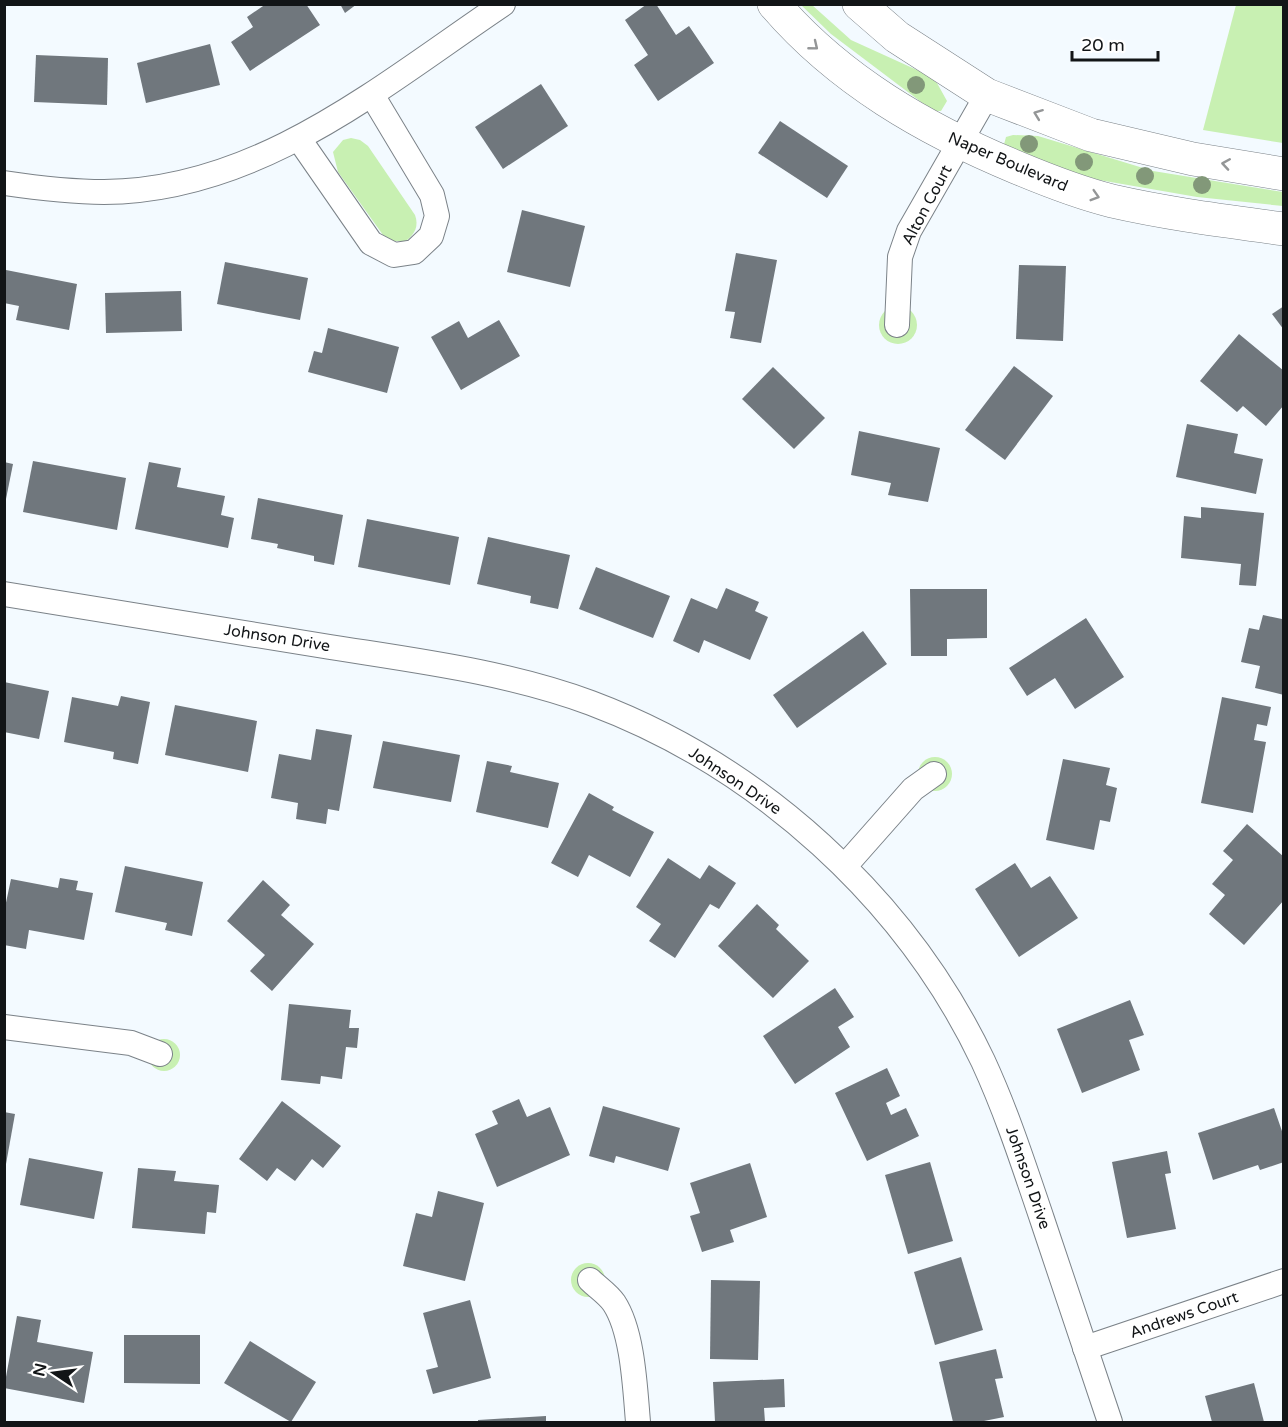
<svg xmlns="http://www.w3.org/2000/svg" width="1288" height="1427" font-family="'Varela Round',sans-serif">
<style>
.green{fill:#c8f0b2}
.building{fill:#70777d}
.lines{fill:none;stroke-linecap:round;stroke-linejoin:round}
.street-casing{stroke:#7b8288;stroke-width:26}
.secondary-casing{stroke:#7b8288;stroke-width:34}
.street{stroke:#fff;stroke-width:24}
.secondary{stroke:#fff;stroke-width:33}
.tree{fill:#829879}
.oneway{stroke:#949697}
.labels{text-anchor:middle;dominant-baseline:central;stroke-width:4.5;stroke-linejoin:round;paint-order:stroke}
.street-label{font-size:16px;fill:#121517;stroke:#fff}
</style>
<rect width="100%" height="100%" fill="#f3faff"/>
<g class="green">
<path d="M801,5H812L851,40L928,75L937,83L947,101L941,111H933L831,34Z"/>
<path d="M1236,5H1283V143L1203,130Z"/>
<path d="M1013,135L1038,136L1153,171L1283,192V206L1197,197L1076,176L1003,148L1006,137Z"/>
<path d="M351,138L360,140L368,146L415,215C419,226 415,234 406,241H393L383,235L338,172L333,152L343,140Z"/>
<circle cx="898" cy="325" r="19"/>
<circle cx="935" cy="774" r="17"/>
<circle cx="164" cy="1055" r="16"/>
<circle cx="588" cy="1280" r="17"/>
</g>
<g class="building">
<path d="M266,4H306L320,25L250,71L231,42L253,27L247,17Z"/>
<path d="M340,4H357L345,13Z"/>
<path d="M647,4H656L676,35L689,26L714,63L658,101L634,65L648,55L625,20Z"/>
<path d="M210,44L220,85L146,103L137,63Z"/>
<path d="M36,55L108,58L107,105L34,102Z"/>
<path d="M541,84L568,126L503,169L475,127Z"/>
<path d="M780,121L848,166L827,198L758,153Z"/>
<path d="M522,210L585,226L570,287L507,272Z"/>
<path d="M736,253L777,260L761,343L730,338L735,312L725,311Z"/>
<path d="M225,262L308,278L300,320L217,304Z"/>
<path d="M1019,265L1066,266L1063,341L1016,339Z"/>
<path d="M6,270L77,284L69,330L16,320L19,306L4,303Z"/>
<path d="M181,291L182,331L106,333L105,293Z"/>
<path d="M1284,306V330L1272,314Z"/>
<path d="M499,320L520,356L461,390L431,337L459,321L468,338Z"/>
<path d="M328,328L399,347L387,393L308,372L314,351L322,353Z"/>
<path d="M1239,334L1284,371V405L1266,426L1243,406L1237,412L1200,381Z"/>
<path d="M1014,366L1053,396L1005,460L965,430Z"/>
<path d="M773,367L825,418L794,449L742,399Z"/>
<path d="M1187,424L1238,434L1234,453L1263,459L1256,494L1176,477Z"/>
<path d="M859,431L940,448L928,502L888,495L891,483L851,475Z"/>
<path d="M33,461L126,478L117,530L23,512Z"/>
<path d="M4,462L13,464L6,499H4Z"/>
<path d="M149,462L181,468L177,487L225,496L221,515L234,518L228,548L135,529Z"/>
<path d="M258,498L343,515L334,565L314,561V556L277,548L278,544L251,539Z"/>
<path d="M1201,507L1264,513L1256,586L1239,585L1241,564L1181,558L1184,516L1201,518Z"/>
<path d="M367,519L459,537L450,585L358,567Z"/>
<path d="M488,537L570,555L558,609L530,603L531,596L477,584Z"/>
<path d="M596,567L670,596L653,638L579,609Z"/>
<path d="M726,588L759,602L755,611L768,617L750,660L704,640L699,653L673,641L691,598L717,609Z"/>
<path d="M910,589H987V638L947,639V656H911Z"/>
<path d="M1263,615L1282,619L1284,615V695L1255,688L1260,666L1241,662L1249,628L1259,630Z"/>
<path d="M1086,618L1124,677L1075,709L1055,678L1027,696L1009,668Z"/>
<path d="M863,631L887,664L797,728L773,695Z"/>
<path d="M4,682L49,691L39,739L4,732Z"/>
<path d="M121,696L150,702L138,764L113,759L114,752L64,742L72,697L118,706Z"/>
<path d="M1222,697L1271,707L1267,726L1257,724L1254,740L1266,742L1253,813L1201,803Z"/>
<path d="M175,705L257,721L248,772L165,755Z"/>
<path d="M316,729L352,735L339,811L328,809L326,824L296,819L298,803L271,798L279,754L311,760Z"/>
<path d="M383,741L460,755L451,802L373,788Z"/>
<path d="M1063,759L1110,768L1106,785L1117,788L1110,822L1100,820L1094,850L1046,840Z"/>
<path d="M487,761L512,766L510,772L559,783L548,828L476,812Z"/>
<path d="M589,793L614,807L612,810L654,832L630,877L589,855L578,877L551,863Z"/>
<path d="M1247,824L1284,857V900L1244,945L1209,914L1225,895L1212,884L1233,860L1223,851Z"/>
<path d="M668,858L700,879L709,865L736,883L719,909L710,904L675,958L649,941L661,924L636,907Z"/>
<path d="M1015,863L1031,888L1050,876L1078,918L1019,957L975,889Z"/>
<path d="M125,866L203,882L192,936L165,930L167,923L115,912Z"/>
<path d="M60,878L78,881L76,890L93,893L84,940L29,930L26,949L4,945V912L11,879L58,888Z"/>
<path d="M263,880L290,905L281,915L314,944L272,991L250,971L265,955L227,921Z"/>
<path d="M757,904L779,925L776,929L809,961L773,998L718,946Z"/>
<path d="M835,988L854,1017L838,1027L850,1047L795,1084L763,1036Z"/>
<path d="M1130,1000L1144,1035L1129,1040L1140,1070L1082,1093L1057,1029Z"/>
<path d="M289,1004L351,1010L349,1028H359L357,1048L346,1047L342,1079L321,1076L320,1084L281,1080Z"/>
<path d="M887,1068L900,1096L886,1103L891,1115L906,1108L919,1136L867,1161L835,1093Z"/>
<path d="M519,1099L527,1117L550,1107L570,1155L497,1187L475,1134L498,1124L492,1111Z"/>
<path d="M282,1101L341,1146L323,1168L312,1159L295,1181L277,1168L267,1181L239,1159Z"/>
<path d="M603,1106L680,1128L668,1171L616,1156L614,1163L589,1156Z"/>
<path d="M1274,1108L1284,1137V1162L1260,1170L1258,1165L1213,1180L1198,1133Z"/>
<path d="M4,1112L15,1114L6,1164H4Z"/>
<path d="M1167,1151L1171,1173L1165,1174L1176,1229L1127,1238L1112,1162Z"/>
<path d="M29,1158L103,1172L94,1219L20,1205Z"/>
<path d="M930,1162L953,1241L908,1254L885,1175Z"/>
<path d="M750,1163L767,1217L730,1230L734,1242L702,1252L690,1216L700,1213L690,1183Z"/>
<path d="M138,1168L176,1171L174,1181L219,1185L216,1213L207,1212L205,1234L132,1228Z"/>
<path d="M438,1191L484,1203L465,1281L403,1266L416,1213L432,1217Z"/>
<path d="M961,1257L983,1330L935,1345L914,1272Z"/>
<path d="M711,1280L760,1281L758,1360L710,1359Z"/>
<path d="M470,1300L491,1378L433,1394L426,1370L438,1367L423,1313Z"/>
<path d="M17,1316L41,1320L37,1342L93,1352L84,1403L4,1388Z"/>
<path d="M124,1335H200V1384L124,1383Z"/>
<path d="M250,1341L316,1382L291,1422L224,1383Z"/>
<path d="M996,1349L1003,1378L995,1379L1004,1417L979,1422H953L939,1362Z"/>
<path d="M784,1379L785,1407L764,1408L765,1422H715L713,1382Z"/>
<path d="M1254,1383L1264,1422H1212L1205,1396Z"/>
<path d="M546,1416V1422H478V1420Z"/>
</g>
<g class="lines">
<defs>
<g id="street">
<path d="M299,139L371,243L394,255L414,252L431,236L437,216L432,195L372,95"/>
<path d="M4,183C38,188 70,192 104,192C259,191 381,86 503,4"/>
<path d="M897,325L900,257L909,231L987,95"/>
<path d="M4,594C113,612 221,629 330,647C418,661 507,672 591,703C759,766 906,899 983,1061C1007,1113 1024,1166 1042,1219C1065,1287 1087,1355 1110,1422"/>
<path d="M845,866L913,789L934,774"/>
<path d="M4,1027L131,1043L160,1054"/>
<path d="M590,1280C597,1287 608,1294 614,1303C633,1332 635,1388 638,1422"/>
<path d="M1085,1348L1284,1281"/>
</g>
<g id="secondary">
<path d="M774,4C839,80 926,130 1018,168C1049,181 1080,193 1112,201C1169,214 1226,221 1284,229"/>
<path d="M859,4L897,37L987,95L1091,135L1193,159L1284,174"/>
</g>
</defs>
<use href="#street" class="street-casing"/>
<use href="#secondary" class="secondary-casing"/>
<use href="#street" class="street"/>
<use href="#secondary" class="secondary"/>
</g>
<g class="tree">
<circle cx="916" cy="85" r="9"/>
<circle cx="1029" cy="144" r="9"/>
<circle cx="1084" cy="162" r="9"/>
<circle cx="1145" cy="176" r="9"/>
<circle cx="1202" cy="185" r="9"/>
</g>
<defs><path id="oneway-chevron" d="M-2-3.5L2.5 0L-2 3.5" fill="none" stroke-width="1.6" stroke-linecap="round" stroke-linejoin="round" transform="scale(1.5)"/></defs>
<g class="oneway">
<use href="#oneway-chevron" transform="translate(814 46) rotate(39)"/>
<use href="#oneway-chevron" transform="translate(1038 114) rotate(-159)"/>
<use href="#oneway-chevron" transform="translate(1226 164) rotate(-171)"/>
<use href="#oneway-chevron" transform="translate(1095 196) rotate(17)"/>
</g>
<g class="labels">
<g class="street-label">
<text transform="translate(1008 162) rotate(23)">Naper Boulevard</text>
<text transform="translate(927 205) rotate(-62)">Alton Court</text>
<text transform="translate(277 638) rotate(9)">Johnson Drive</text>
<text transform="translate(735 781) rotate(34)">Johnson Drive</text>
<text transform="translate(1028 1178) rotate(71)">Johnson Drive</text>
<text transform="translate(1184 1315) rotate(-19)">Andrews Court</text>
</g>
</g>
<rect width="1288" height="1427" fill="none" stroke="#121517" stroke-width="12"/>
<g transform="translate(54 1373) rotate(283)" stroke="#ffffff" stroke-width="4.5" paint-order="stroke">
<path d="M0-4.5L10 22L0 15L-10 22Z" fill="#121517"/>
<text y="-9" font-size="16" font-weight="bold" text-anchor="middle" fill="#121517">N</text>
</g>
<path d="M1072 51v9h86v-9" fill="none" stroke="#121517" stroke-width="3"/>
<text x="1081" y="51" font-size="18" fill="#121517" stroke="#ffffff" stroke-width="4.5" paint-order="stroke">20 m</text>
</svg>
